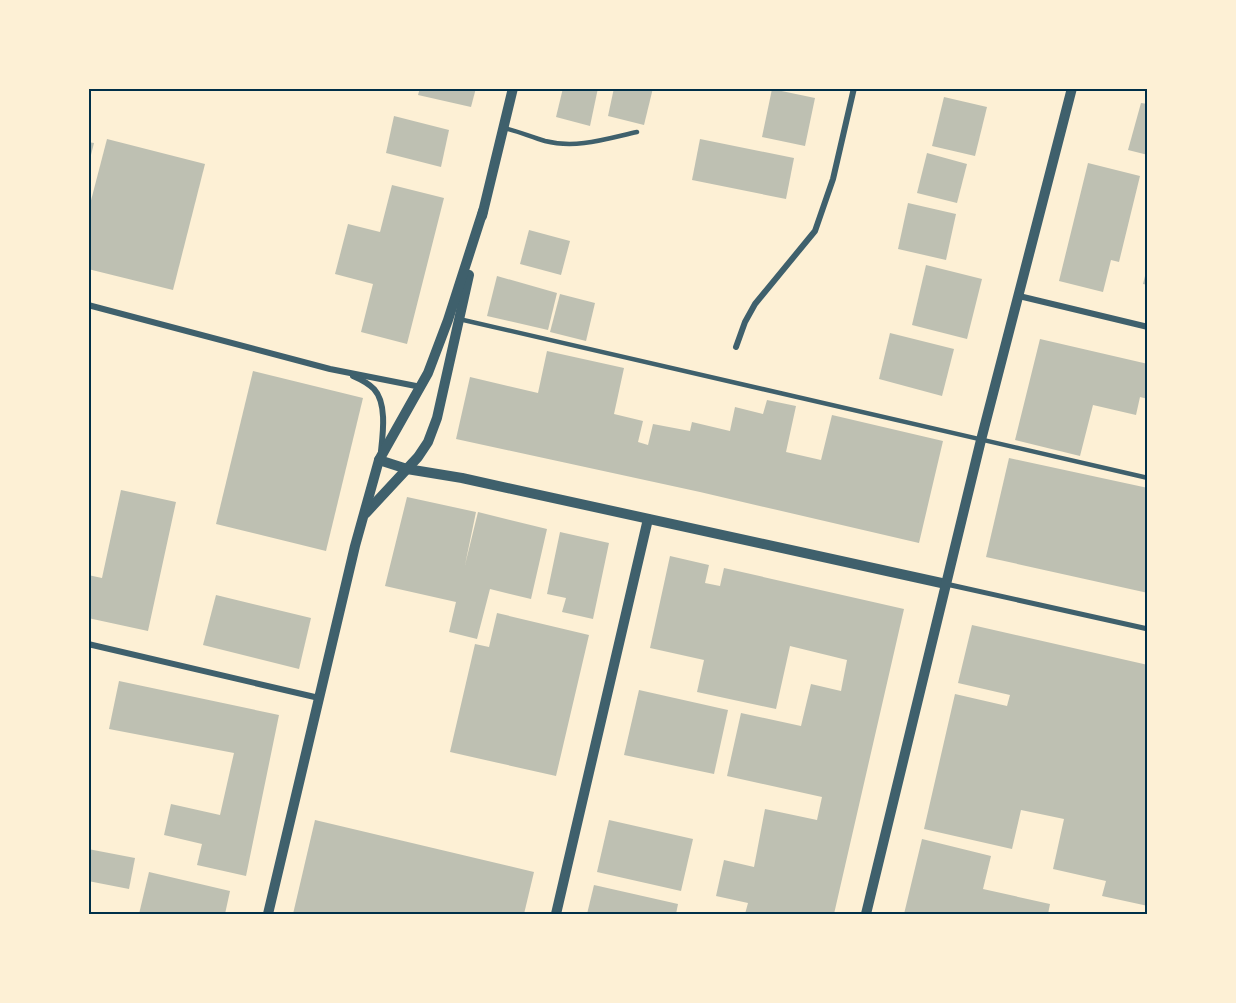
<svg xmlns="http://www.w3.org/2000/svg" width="1236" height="1003" font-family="'Fira Sans',sans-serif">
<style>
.building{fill:#bec0b2}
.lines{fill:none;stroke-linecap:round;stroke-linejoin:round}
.service{stroke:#3f606c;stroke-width:4.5}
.pedestrian{stroke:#3f606c;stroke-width:5}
.minor{stroke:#3f606c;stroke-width:6}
.tertiary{stroke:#3f606c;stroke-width:10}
.neatline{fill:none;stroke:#003049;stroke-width:2}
</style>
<rect width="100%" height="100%" fill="#fdf0d5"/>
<g class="building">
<path d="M420,88H476L471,107L418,95Z"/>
<path d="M563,88H598L590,126L556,117Z"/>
<path d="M614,88H653L644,125L608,116Z"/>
<path d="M772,89L815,98L805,146L762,137Z"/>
<path d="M944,97L987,107L975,156L932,146Z"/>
<path d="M1141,103L1148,104V155L1128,150Z"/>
<path d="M394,116L449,130L441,167L386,153Z"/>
<path d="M107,139L205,164L173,290L88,269V212Z"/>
<path d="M700,139L794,158L786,199L692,180Z"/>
<path d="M88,142L94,143L89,163L88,162Z"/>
<path d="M927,153L967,164L957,203L917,193Z"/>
<path d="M1088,163L1140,176L1119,262L1111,260L1103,292L1059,281Z"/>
<path d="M392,185L444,198L407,344L361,332L373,284L335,274L348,224L380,232Z"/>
<path d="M908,203L956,214L946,260L898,249Z"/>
<path d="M529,230L570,241L561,275L520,264Z"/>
<path d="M926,265L982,279L967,339L912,325Z"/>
<path d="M1147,268H1148V285L1143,284Z"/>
<path d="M497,276L557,293L548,330L487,316Z"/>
<path d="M560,294L595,303L586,341L550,332Z"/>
<path d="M890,333L954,349L942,396L879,379Z"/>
<path d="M1040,339L1148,364V399L1140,397L1136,415L1093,405L1080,456L1015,440Z"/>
<path d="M547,351L624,368L614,414L643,421L638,442L648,445L653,424L690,431L692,422L730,431L735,407L763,414L767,400L796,406L786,452L821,460L832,415L943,441L919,543L700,492L456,439L470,377L538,393Z"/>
<path d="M253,371L363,398L326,551L216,524Z"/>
<path d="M1009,458L1148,488V593L986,557Z"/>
<path d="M121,490L176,502L148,631L88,618V575L102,578Z"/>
<path d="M407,497L476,512L465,565L478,512L547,529L531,599L490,589L477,639L449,632L456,602L385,586Z"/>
<path d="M560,532L609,543L593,619L562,612L566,598L547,594Z"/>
<path d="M670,556L709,565L705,583L720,586L724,568L904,609L834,914H745L748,903L716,896L724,860L754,867L765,809L817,820L822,797L727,776L741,713L801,726L811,684L841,691L847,660L790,646L776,709L697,692L704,660L650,648Z"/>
<path d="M216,595L311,618L299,669L203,645Z"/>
<path d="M497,613L589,635L556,776L450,752L475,644L489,647Z"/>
<path d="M972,625L1148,665V906L1102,896L1106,881L1053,869L1064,819L1021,810L1012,849L924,829L955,694L1007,706L1010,695L958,683Z"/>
<path d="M119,681L279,715L246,876L197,865L202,844L164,835L171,804L220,815L234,753L109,729Z"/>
<path d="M639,690L728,710L714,774L624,755Z"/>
<path d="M315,820L534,872L524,914H293Z"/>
<path d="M609,820L693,839L681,891L597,872Z"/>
<path d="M922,839L991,856L983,889L1050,904L1048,914H904Z"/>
<path d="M88,849L135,858L129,889L88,881Z"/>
<path d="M149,872L230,891L225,914H139Z"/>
<path d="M594,885L678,904L676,914H587Z"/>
</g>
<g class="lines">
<g class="service">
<path d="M504,128C518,131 531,137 545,141C576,149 606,139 637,132"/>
<path d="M459,319L1148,478"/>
</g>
<path class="pedestrian" d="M946,584L1148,629"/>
<g class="minor">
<path d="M1019,296L1148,327"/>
<path d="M88,305L330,369L421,387"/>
<path d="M736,347L745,322L755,304L815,231L833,179L854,88"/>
<path d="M353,376C360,379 368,383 374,389C387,403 383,433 381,451"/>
<path d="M88,644L319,698"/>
</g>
<g class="tertiary">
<path d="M482,216L513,88"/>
<path d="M379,460L407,469L462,478L946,584"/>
<path d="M366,513L418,457L428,442L437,418L469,275"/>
<path d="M268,914L355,546L379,460L428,373L448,320L483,211"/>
<path d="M556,914L648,519"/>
<path d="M866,914L981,440L1072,88"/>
</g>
</g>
<rect width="1236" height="1003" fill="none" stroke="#fdf0d5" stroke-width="180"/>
<rect x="90" y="90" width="1056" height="823" class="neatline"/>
</svg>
